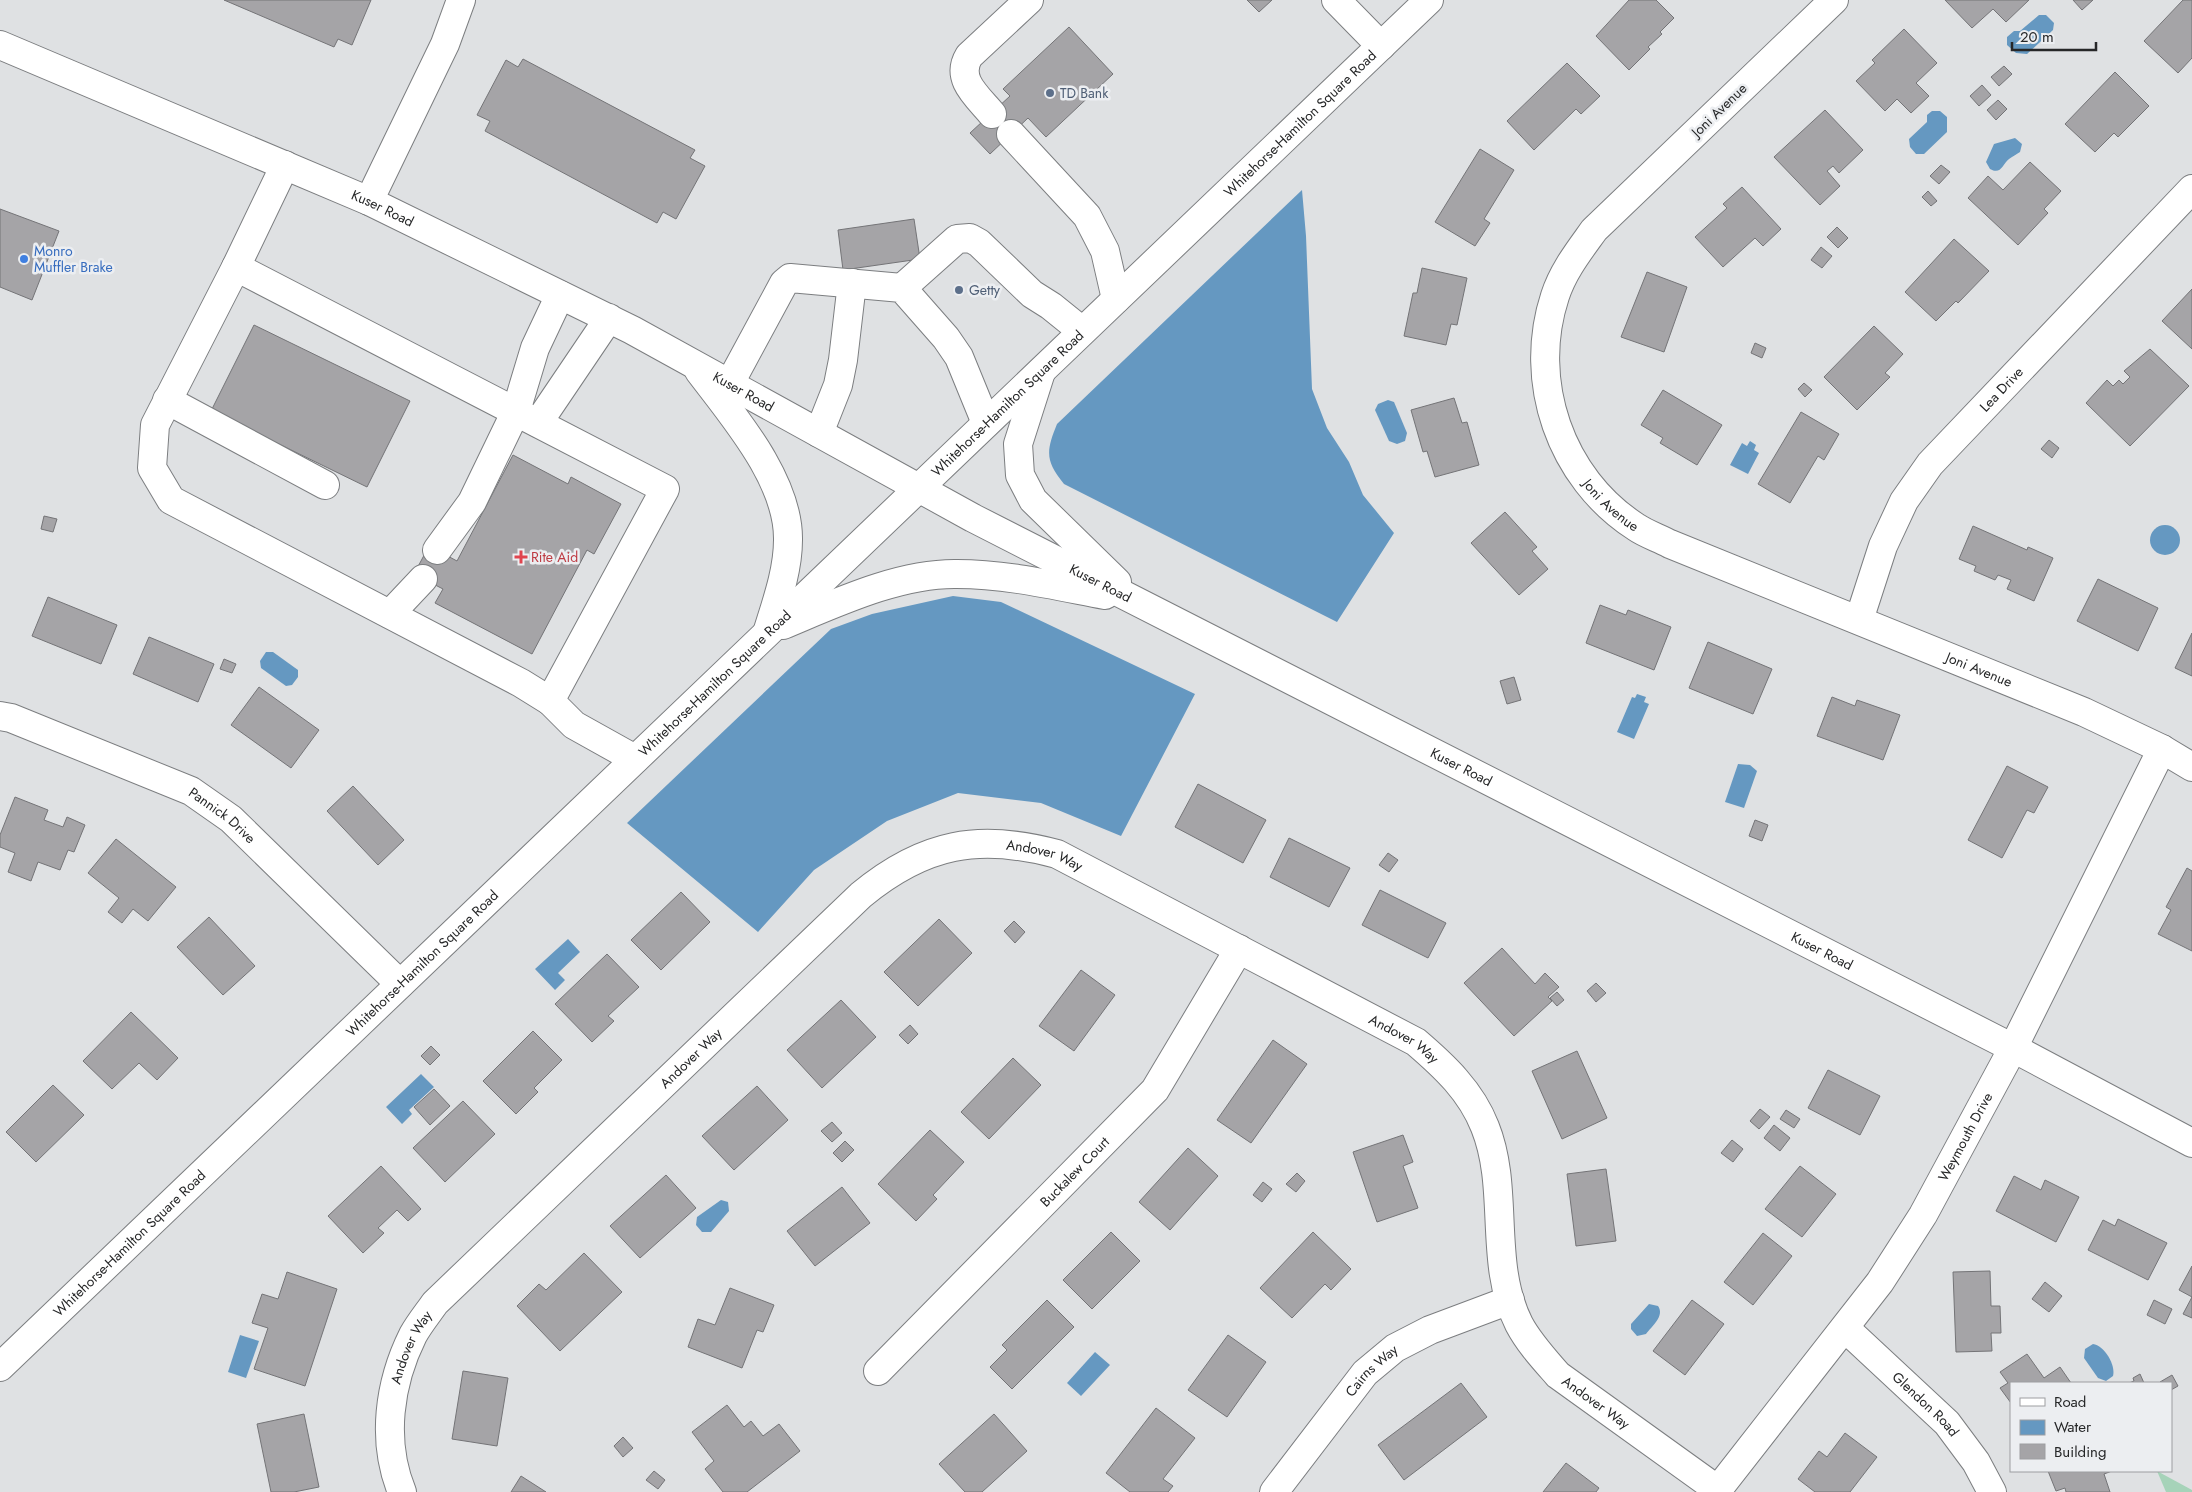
<svg xmlns="http://www.w3.org/2000/svg" width="2192" height="1492" font-family="Jost,sans-serif">
<style>
.green{fill:#a6d3b9}
.water{fill:#6598c1}
.building{fill:#a5a4a7;stroke:#747477}
.lines{fill:none;stroke-linecap:round;stroke-linejoin:round}
.minor-casing{stroke:#7c7e80;stroke-width:30}
.minor{stroke:#fff;stroke-width:28}
.service-dot{fill:#5c6f8a;stroke:#eceef1;stroke-width:2}
.shop-dot{fill:#3f7fe0;stroke:#eceef1;stroke-width:2}
.health-dot{fill:#e0444e;stroke:#eceef1;stroke-width:2}
.labels{text-anchor:middle;dominant-baseline:central;stroke-width:5;stroke-linejoin:round;paint-order:stroke}
.service-label{font-size:14px;fill:#4e5e75;stroke:#eceef1;text-anchor:start}
.street-label{font-size:14px;fill:#262728;stroke:#eceef1}
.shop-label{font-size:14px;fill:#366cbe;stroke:#eceef1;text-anchor:start}
.health-label{font-size:14px;fill:#be3a42;stroke:#eceef1;text-anchor:start}
</style>
<rect width="100%" height="100%" fill="#dfe1e3"/>
<path class="green" d="M2157,1471L2192,1490V1492H2166Z"/>
<g class="water">
<path d="M2039,15H2046L2054,23L2053,30L2027,54L2016,53L2007,45V37L2014,31H2020Z"/>
<path d="M1932,111H1940L1947,117V132L1924,154H1916L1910,147L1909,139L1927,122V115Z"/>
<path d="M2015,138L2022,144L2020,152C2017,154 2013,156 2009,159C2002,165 2001,175 1990,169L1986,162L1994,144Z"/>
<path d="M1302,190L1306,236L1312,389L1327,428L1349,462L1363,495L1394,533L1337,622L1064,484C1045,461 1046,451 1057,424Z"/>
<path d="M1388,400L1394,402L1407,433L1405,441L1397,444L1389,441L1375,410L1378,404Z"/>
<path d="M1750,441L1756,445L1754,450L1759,453L1748,474L1730,465L1742,443L1747,446Z"/>
<circle cx="2165" cy="540" r="15"/>
<path d="M953,596L1001,602L1195,694L1121,836L1041,803L958,793L887,821L814,870L758,932L627,823L831,629L872,614Z"/>
<path d="M266,652H273L298,670V677L292,685L286,686L261,668L260,661Z"/>
<path d="M1637,694L1646,697L1644,702L1649,704L1634,739L1617,732L1632,697L1635,698Z"/>
<path d="M1738,764L1750,765L1757,771L1744,808L1725,802Z"/>
<path d="M568,939L580,952L558,973L565,980L555,990L535,969Z"/>
<path d="M421,1074L434,1087L409,1110L412,1114L402,1124L386,1107Z"/>
<path d="M721,1200L728,1202L729,1211L711,1232H702L696,1225L697,1217Z"/>
<path d="M1649,1304L1658,1306C1665,1316 1652,1326 1646,1334L1637,1336L1631,1329V1324Z"/>
<path d="M240,1335L259,1341L246,1378L228,1372Z"/>
<path d="M2093,1344C2104,1345 2116,1365 2113,1376L2106,1381L2098,1378L2084,1358L2085,1349Z"/>
<path d="M1095,1352L1110,1365L1081,1396L1067,1383Z"/>
</g>
<g class="building">
<path d="M224,0H371L352,45L338,39L334,47Z"/>
<path d="M1247,0H1272L1259,12Z"/>
<path d="M1629,0H1656L1674,18L1660,32L1662,34L1648,47L1650,49L1629,70L1596,36Z"/>
<path d="M1945,0H2029L2006,22L1993,9L1972,28Z"/>
<path d="M2073,0H2093L2082,10Z"/>
<path d="M2183,0H2192V58L2178,73L2144,41Z"/>
<path d="M1069,27L1113,74L1046,137L1028,118L990,154L970,133L1010,96L1003,89Z"/>
<path d="M1904,29L1937,63L1916,83L1929,96L1911,113L1897,99L1885,111L1856,81L1875,63L1872,60Z"/>
<path d="M523,59L695,150L690,158L705,166L676,219L663,212L657,223L485,131L490,121L477,115L506,60L518,67Z"/>
<path d="M1567,63L1600,96L1581,114L1576,109L1534,150L1507,121Z"/>
<path d="M2004,66L2012,74L1999,86L1991,77Z"/>
<path d="M2115,72L2149,106L2118,137L2114,133L2095,152L2065,124Z"/>
<path d="M1982,85L1991,95L1979,106L1970,96Z"/>
<path d="M1998,100L2007,109L1996,120L1987,110Z"/>
<path d="M1825,110L1863,150L1839,173L1833,166L1827,171L1840,186L1820,205L1774,157Z"/>
<path d="M1480,149L1514,170L1484,219L1490,223L1475,246L1435,222Z"/>
<path d="M2030,162L2061,191L2044,209L2048,213L2018,245L1968,198L1988,176L2003,190Z"/>
<path d="M1941,165L1950,172L1939,184L1930,176Z"/>
<path d="M1742,187L1781,229L1763,246L1755,238L1723,267L1695,237L1727,208L1723,204Z"/>
<path d="M1928,191L1937,201L1931,206L1922,197Z"/>
<path d="M0,209L59,231L32,300L0,287Z"/>
<path d="M914,219L920,259L843,270L838,230Z"/>
<path d="M1837,227L1848,238L1838,248L1827,237Z"/>
<path d="M1954,239L1989,271L1958,303L1956,301L1936,321L1905,292Z"/>
<path d="M1821,247L1832,256L1822,268L1811,260Z"/>
<path d="M1422,268L1467,278L1457,325L1451,324L1446,345L1404,336L1413,293H1417Z"/>
<path d="M1647,272L1687,287L1664,352L1621,337Z"/>
<path d="M2192,289V349L2162,321Z"/>
<path d="M254,325L410,401L367,487L211,411Z"/>
<path d="M1874,326L1903,354L1885,373L1890,377L1857,410L1824,377Z"/>
<path d="M1755,343L1766,348L1762,358L1751,353Z"/>
<path d="M2150,349L2189,386L2130,446L2086,403L2107,380L2113,386L2119,380L2123,384L2130,377L2124,371Z"/>
<path d="M1804,383L1812,390L1805,397L1798,389Z"/>
<path d="M1663,390L1722,425L1697,465L1660,443L1663,438L1641,425Z"/>
<path d="M1454,398L1462,423L1467,422L1479,465L1435,477L1427,451L1423,452L1411,410Z"/>
<path d="M1801,412L1839,434L1824,460L1818,456L1790,503L1758,484Z"/>
<path d="M2049,440L2059,448L2052,458L2041,449Z"/>
<path d="M513,455L568,484L571,477L621,504L594,554L587,550L532,654L435,603L443,589L414,574L429,546L457,561Z"/>
<path d="M1505,512L1537,547L1532,551L1548,569L1519,595L1471,543Z"/>
<path d="M44,516L57,519L53,532L41,529Z"/>
<path d="M1973,526L2027,550L2028,547L2053,558L2034,601L2007,589L2011,580L1998,575L1995,580L1974,571L1976,566L1959,559Z"/>
<path d="M2098,579L2158,608L2138,651L2077,621Z"/>
<path d="M48,597L117,625L101,664L32,636Z"/>
<path d="M1600,605L1626,615L1628,610L1671,627L1654,670L1586,643Z"/>
<path d="M2192,633V676L2175,668Z"/>
<path d="M149,637L214,664L198,702L133,674Z"/>
<path d="M1708,642L1772,669L1753,714L1689,688Z"/>
<path d="M224,659L236,664L232,673L220,669Z"/>
<path d="M1514,677L1521,700L1507,704L1500,681Z"/>
<path d="M259,687L319,730L291,768L231,725Z"/>
<path d="M1832,697L1855,706L1857,700L1900,715L1883,760L1817,736Z"/>
<path d="M2007,766L2048,787L2034,813L2027,810L2002,858L1968,840Z"/>
<path d="M1198,784L1266,820L1243,863L1175,827Z"/>
<path d="M353,786L404,840L378,865L327,811Z"/>
<path d="M15,797L48,810L44,820L63,827L67,817L85,825L74,852L68,850L60,870L38,862L31,881L8,872L15,853L0,847V835Z"/>
<path d="M1755,820L1768,825L1762,841L1749,836Z"/>
<path d="M1289,838L1350,868L1329,907L1270,877Z"/>
<path d="M116,839L176,887L148,921L133,909L122,923L108,912L119,898L88,873Z"/>
<path d="M1388,853L1398,860L1389,872L1379,865Z"/>
<path d="M2187,868L2192,871V951L2158,934L2171,910L2166,907Z"/>
<path d="M1380,890L1446,923L1428,958L1362,925Z"/>
<path d="M681,892L710,922L661,970L631,940Z"/>
<path d="M209,917L255,966L223,995L177,947Z"/>
<path d="M939,919L972,953L918,1006L884,972Z"/>
<path d="M1014,921L1025,932L1015,943L1004,931Z"/>
<path d="M1502,948L1535,984L1545,973L1559,987L1548,997L1552,1001L1514,1036L1464,983Z"/>
<path d="M607,954L639,987L608,1016L614,1021L592,1042L555,1004Z"/>
<path d="M1081,970L1115,995L1074,1051L1039,1026Z"/>
<path d="M1596,983L1606,993L1596,1002L1587,991Z"/>
<path d="M1557,992L1564,1000L1557,1006L1550,998Z"/>
<path d="M841,1000L876,1037L822,1088L787,1050Z"/>
<path d="M131,1012L178,1058L157,1080L139,1063L112,1089L83,1061Z"/>
<path d="M910,1025L918,1034L908,1044L899,1035Z"/>
<path d="M533,1031L562,1060L534,1088L538,1092L516,1114L483,1081Z"/>
<path d="M1273,1040L1307,1064L1251,1143L1217,1120Z"/>
<path d="M431,1046L440,1055L430,1065L421,1056Z"/>
<path d="M1577,1051L1607,1118L1562,1139L1532,1071Z"/>
<path d="M1013,1058L1041,1085L989,1139L961,1112Z"/>
<path d="M1828,1070L1880,1096L1860,1135L1808,1108Z"/>
<path d="M53,1085L84,1115L36,1162L6,1132Z"/>
<path d="M757,1086L788,1120L734,1170L702,1136Z"/>
<path d="M434,1089L450,1106L430,1125L414,1107Z"/>
<path d="M463,1101L495,1134L445,1182L413,1148Z"/>
<path d="M1760,1109L1770,1117L1759,1129L1750,1121Z"/>
<path d="M1786,1110L1800,1119L1794,1128L1780,1119Z"/>
<path d="M832,1122L842,1133L832,1142L821,1131Z"/>
<path d="M1774,1125L1790,1138L1780,1151L1764,1138Z"/>
<path d="M930,1130L964,1162L933,1195L937,1199L916,1221L878,1184Z"/>
<path d="M1403,1135L1413,1162L1403,1166L1418,1208L1377,1222L1353,1152Z"/>
<path d="M1732,1140L1743,1149L1733,1162L1721,1153Z"/>
<path d="M845,1141L854,1150L842,1162L833,1153Z"/>
<path d="M1188,1148L1218,1176L1170,1230L1139,1202Z"/>
<path d="M381,1166L421,1209L408,1221L397,1210L378,1228L384,1233L363,1253L328,1216Z"/>
<path d="M1800,1166L1836,1194L1802,1237L1765,1209Z"/>
<path d="M1606,1169L1616,1241L1576,1246L1567,1174Z"/>
<path d="M1297,1173L1305,1181L1296,1192L1286,1184Z"/>
<path d="M666,1175L696,1208L640,1258L610,1226Z"/>
<path d="M2014,1176L2041,1190L2045,1180L2079,1197L2056,1242L1996,1211Z"/>
<path d="M1263,1182L1272,1189L1262,1202L1253,1195Z"/>
<path d="M842,1187L870,1223L815,1266L787,1231Z"/>
<path d="M2118,1219L2167,1243L2148,1280L2088,1250L2103,1220L2115,1226Z"/>
<path d="M1111,1232L1140,1261L1092,1309L1063,1280Z"/>
<path d="M1313,1232L1351,1269L1331,1290L1325,1284L1292,1318L1260,1288Z"/>
<path d="M1763,1233L1792,1256L1753,1305L1724,1282Z"/>
<path d="M584,1253L622,1292L560,1351L517,1306L539,1284L546,1290Z"/>
<path d="M2192,1266V1297L2179,1290Z"/>
<path d="M1990,1271L1991,1306H2000L2001,1333H1991L1992,1351L1956,1352L1953,1272Z"/>
<path d="M287,1272L337,1289L305,1386L254,1369L268,1328L252,1323L262,1294L278,1299Z"/>
<path d="M2045,1282L2062,1296L2049,1312L2032,1299Z"/>
<path d="M730,1288L774,1305L763,1332L757,1330L742,1368L688,1347L698,1319L715,1325Z"/>
<path d="M2192,1297V1318L2183,1314Z"/>
<path d="M1047,1300L1074,1327L1012,1389L990,1367L1007,1350L1002,1345Z"/>
<path d="M1692,1300L1724,1324L1685,1375L1653,1351Z"/>
<path d="M2154,1300L2172,1309L2165,1324L2147,1315Z"/>
<path d="M1228,1335L1266,1362L1227,1417L1188,1390Z"/>
<path d="M2027,1354L2044,1378L2060,1367L2071,1383H2011V1403L2000,1388L2008,1383L2000,1372Z"/>
<path d="M463,1371L508,1378L497,1446L452,1439Z"/>
<path d="M2140,1374L2144,1383H2129L2134,1381L2133,1378Z"/>
<path d="M2172,1375L2178,1386L2171,1390V1383L2160,1382Z"/>
<path d="M1461,1383L1487,1417L1404,1480L1378,1445Z"/>
<path d="M727,1405L744,1427L751,1421L763,1436L779,1424L800,1451L747,1492H723L705,1469L714,1461L692,1432Z"/>
<path d="M1156,1408L1195,1438L1163,1479L1173,1486L1168,1492H1130L1106,1473Z"/>
<path d="M304,1414L319,1487L294,1492H271L257,1424Z"/>
<path d="M994,1414L1027,1451L982,1492H965L939,1464Z"/>
<path d="M1845,1433L1877,1457L1850,1492H1815L1798,1479L1819,1451L1827,1457Z"/>
<path d="M623,1437L633,1448L623,1457L614,1446Z"/>
<path d="M1566,1463L1599,1488L1596,1492H1543Z"/>
<path d="M654,1471L665,1480L658,1489L646,1480Z"/>
<path d="M2048,1471H2112L2104,1474L2110,1492H2066L2065,1488L2056,1491Z"/>
<path d="M521,1476L546,1492H511Z"/>
</g>
<g class="lines">
<defs>
<g id="minor">
<path d="M1336,0L1381,46"/>
<path id="s1" d="M1834,0L1594,230C1579,251 1563,271 1555,296C1527,381 1560,478 1636,527C1646,534 1659,538 1670,544L2084,712L2162,749L2192,767"/>
<path id="s2" d="M0,45L369,201L632,330L973,518L2013,1048L2192,1143"/>
<path d="M992,114C977,96 955,79 969,56L1029,0"/>
<path d="M1011,134L1087,216L1105,251L1116,299"/>
<path d="M285,165L236,267L665,489L550,701L574,725L635,759"/>
<path d="M369,201L445,44L461,0"/>
<path d="M236,267L155,425L152,468L171,500L521,683L550,701"/>
<path d="M902,288L957,239L970,238L979,243L1032,294L1051,306L1082,331"/>
<path d="M699,371C733,416 789,480 788,540C788,570 777,601 768,630"/>
<path d="M1041,372L1018,444L1020,475L1033,500L1117,582"/>
<path d="M730,383L784,283L790,278L902,288L946,338L959,357L986,423"/>
<path d="M167,400L325,485"/>
<path d="M538,423L609,318"/>
<path d="M819,433L838,385L843,360L852,283"/>
<path d="M437,550L472,502L516,411L535,348L560,295"/>
<path d="M390,614L423,579"/>
<path id="s3" d="M1859,620L1883,546L1904,501L1930,464L2192,189"/>
<path d="M783,625C836,603 899,573 957,574C1007,574 1057,586 1105,595"/>
<path id="s4" d="M0,716L11,718L191,791L231,819L400,984"/>
<path id="s5" d="M1845,1328L1947,1423L1976,1462L1992,1492"/>
<path id="s6" d="M0,1367L1429,0"/>
<path id="s7" d="M878,1371L1155,1090L1239,949"/>
<path id="s8" d="M402,1492C381,1441 389,1383 413,1335C419,1324 428,1313 435,1303L861,895C924,843 979,833 1057,854L1416,1042C1444,1066 1471,1091 1485,1127C1510,1189 1488,1262 1519,1324C1529,1343 1544,1359 1558,1375L1718,1490"/>
<path id="s9" d="M1274,1492L1365,1373L1395,1348L1430,1330L1510,1300"/>
<path id="s10" d="M1716,1492L1880,1282L1923,1215L2013,1048L2162,749"/>
</g>
</defs>
<use href="#minor" class="minor-casing"/>
<use href="#minor" class="minor"/>
</g>
<g class="service-dot">
<circle cx="1050" cy="93" r="5"/>
<circle cx="959" cy="290" r="5"/>
</g>
<circle class="shop-dot" cx="24" cy="259" r="5"/>
<path class="health-dot" d="M518.5 549.5h5v5h5v5h-5v5h-5v-5h-5v-5h5z"/>
<g class="labels">
<g class="service-label">
<text x="1060" y="93">TD Bank</text>
<text x="969" y="290">Getty</text>
</g>
<g class="street-label">
<text transform="translate(1719 110) rotate(-44)">Joni Avenue</text>
<text stroke="none"><textPath href="#s6" startOffset="1799">Whitehorse-Hamilton Square Road</textPath></text>
<text stroke="none"><textPath href="#s2" startOffset="416">Kuser Road</textPath></text>
<text stroke="none"><textPath href="#s3" startOffset="276">Lea Drive</textPath></text>
<text stroke="none"><textPath href="#s2" startOffset="821">Kuser Road</textPath></text>
<text stroke="none"><textPath href="#s6" startOffset="1394">Whitehorse-Hamilton Square Road</textPath></text>
<text stroke="none"><textPath href="#s1" startOffset="639">Joni Avenue</textPath></text>
<text stroke="none"><textPath href="#s2" startOffset="1226">Kuser Road</textPath></text>
<text stroke="none"><textPath href="#s1" startOffset="1044">Joni Avenue</textPath></text>
<text stroke="none"><textPath href="#s6" startOffset="989">Whitehorse-Hamilton Square Road</textPath></text>
<text stroke="none"><textPath href="#s2" startOffset="1631">Kuser Road</textPath></text>
<text stroke="none"><textPath href="#s4" startOffset="245">Pannick Drive</textPath></text>
<text stroke="none"><textPath href="#s8" startOffset="989">Andover Way</textPath></text>
<text stroke="none"><textPath href="#s2" startOffset="2036">Kuser Road</textPath></text>
<text stroke="none"><textPath href="#s6" startOffset="584">Whitehorse-Hamilton Square Road</textPath></text>
<text stroke="none"><textPath href="#s8" startOffset="1394">Andover Way</textPath></text>
<text stroke="none"><textPath href="#s8" startOffset="555">Andover Way</textPath></text>
<text stroke="none"><textPath href="#s10" startOffset="435">Weymouth Drive</textPath></text>
<text stroke="none"><textPath href="#s7" startOffset="280">Buckalew Court</textPath></text>
<text stroke="none"><textPath href="#s6" startOffset="179">Whitehorse-Hamilton Square Road</textPath></text>
<text stroke="none"><textPath href="#s8" startOffset="150">Andover Way</textPath></text>
<text stroke="none"><textPath href="#s9" startOffset="156">Cairns Way</textPath></text>
<text stroke="none"><textPath href="#s8" startOffset="1829">Andover Way</textPath></text>
<text stroke="none"><textPath href="#s5" startOffset="111">Glendon Road</textPath></text>
</g>
<g class="shop-label">
<text x="34" y="251">Monro<tspan x="34" dy="16">Muffler Brake</tspan></text>
</g>
<g class="health-label">
<text x="531" y="557">Rite Aid</text>
</g>
</g>
<rect x="2010" y="1382" width="162" height="90" fill="#eceef1" stroke="#9d9ea1"/>
<rect x="2020" y="1398" width="25" height="8" fill="#ffffff" stroke="#9d9ea1"/>
<text x="2054" y="1407" font-size="15" fill="#262728">Road</text>
<rect x="2020" y="1420" width="25" height="15" fill="#6598c1" stroke="#9d9ea1"/>
<text x="2054" y="1432" font-size="15" fill="#262728">Water</text>
<rect x="2020" y="1444" width="25" height="15" fill="#a5a4a7" stroke="#9d9ea1"/>
<text x="2054" y="1457" font-size="15" fill="#262728">Building</text>
<path d="M2012 42v8h84v-8" fill="none" stroke="#262728" stroke-width="2.5"/>
<text x="2020" y="42" font-size="15" fill="#262728" stroke="#eceef1" stroke-width="4" paint-order="stroke">20 m</text>
</svg>
